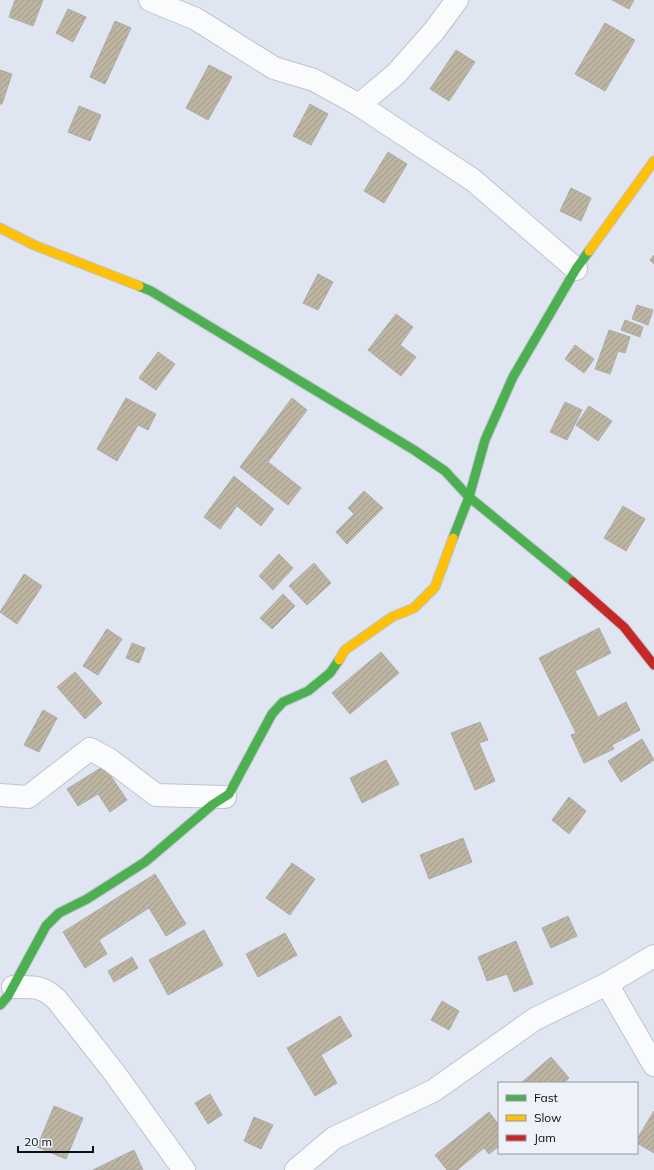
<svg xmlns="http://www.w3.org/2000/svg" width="654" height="1170" font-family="Mulish,sans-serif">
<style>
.building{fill:url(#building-hatch);stroke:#adacab}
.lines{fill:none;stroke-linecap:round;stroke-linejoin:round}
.street-casing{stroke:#bec4cf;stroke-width:24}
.fast-casing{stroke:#bec4cf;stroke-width:11}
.slow-casing{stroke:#bec4cf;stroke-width:11}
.jam-casing{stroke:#bec4cf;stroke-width:11}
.street{stroke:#fafbfd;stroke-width:22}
.fast{stroke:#4caf50;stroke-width:9}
.slow{stroke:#ffc107;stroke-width:9}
.jam{stroke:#c62828;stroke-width:9}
</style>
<defs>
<pattern id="building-hatch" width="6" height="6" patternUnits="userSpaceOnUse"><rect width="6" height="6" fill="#bdb4a1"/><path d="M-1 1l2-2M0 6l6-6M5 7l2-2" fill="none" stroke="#a19a8a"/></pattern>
</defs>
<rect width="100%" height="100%" fill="#e0e6f1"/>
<g class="building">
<path d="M15,0H43L33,26L9,17Z"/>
<path d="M612,0H634L629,9Z"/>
<path d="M68,9L86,17L73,42L56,33Z"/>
<path d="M115,21L131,28L105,84L90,77Z"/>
<path d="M605,23L635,40L605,91L575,74Z"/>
<path d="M456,50L475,62L449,101L430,89Z"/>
<path d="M209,65L232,77L208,120L186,108Z"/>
<path d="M0,70L12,74L2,104H0Z"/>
<path d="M310,104L328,114L311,145L293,136Z"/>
<path d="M79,106L101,115L90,141L68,132Z"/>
<path d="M388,152L407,164L384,203L364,191Z"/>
<path d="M571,188L591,198L581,221L560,211Z"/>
<path d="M654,255V264L650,260Z"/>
<path d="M318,274L333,282L318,310L303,303Z"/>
<path d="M637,305L653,310L648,325L632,319Z"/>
<path d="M396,314L413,327L400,345L416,357L401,376L368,350Z"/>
<path d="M625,320L643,327L640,337L621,330Z"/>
<path d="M609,330L630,337L625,353L618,351L610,374L595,369Z"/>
<path d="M575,345L594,359L584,373L565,359Z"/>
<path d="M158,352L175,364L156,390L139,378Z"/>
<path d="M126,398L156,414L148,430L138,425L117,461L97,449Z"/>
<path d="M292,398L307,410L268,462L301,488L288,505L240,467Z"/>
<path d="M565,402L582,410L567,440L550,432Z"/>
<path d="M589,406L612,421L598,441L576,425Z"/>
<path d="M234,476L274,509L261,526L237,506L220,529L204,517Z"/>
<path d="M364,491L383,508L347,544L336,532L354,514L348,508Z"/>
<path d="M623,506L645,519L626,551L604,538Z"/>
<path d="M279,554L293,568L273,590L259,576Z"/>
<path d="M314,563L331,583L307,605L289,586Z"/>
<path d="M24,574L42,586L17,624L0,612Z"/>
<path d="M283,594L295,606L272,629L260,618Z"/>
<path d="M599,628L611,653L575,671L598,717L626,702L640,730L612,745L614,749L584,763L571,735L576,733L539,658Z"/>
<path d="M107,629L122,639L98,675L83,666Z"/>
<path d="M132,643L145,648L139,663L126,658Z"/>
<path d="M381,652L399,673L350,714L332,693Z"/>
<path d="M75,672L102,703L85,719L57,687Z"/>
<path d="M43,710L57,718L39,752L24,745Z"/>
<path d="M480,722L488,740L479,743L495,781L475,790L451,733Z"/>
<path d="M642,739L654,760L621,782L608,761Z"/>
<path d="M386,760L399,784L362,803L350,778Z"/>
<path d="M104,766L127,800L110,812L98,794L78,806L67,789Z"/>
<path d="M569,797L586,811L569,834L552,820Z"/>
<path d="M463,838L472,862L429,879L420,855Z"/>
<path d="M292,863L315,879L290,915L266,898Z"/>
<path d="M155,874L186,924L166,936L149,908L99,940L107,954L85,968L63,932Z"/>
<path d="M568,916L577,936L551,948L542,928Z"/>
<path d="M204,930L223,965L168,995L149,960Z"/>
<path d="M285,933L297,955L258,977L246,954Z"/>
<path d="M516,941L533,984L514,992L507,974L487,981L478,957Z"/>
<path d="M132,957L138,968L114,982L108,971Z"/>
<path d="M442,1001L459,1011L449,1030L431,1020Z"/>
<path d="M340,1016L352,1036L321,1055L337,1083L315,1096L287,1048Z"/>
<path d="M551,1057L569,1078L564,1083H521Z"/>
<path d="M210,1094L222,1115L208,1124L195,1103Z"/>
<path d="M54,1106L83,1118L66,1159L37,1147Z"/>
<path d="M654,1111V1153L637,1143V1139Z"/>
<path d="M489,1112L499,1125V1146L489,1154L484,1148L457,1170H447L435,1155Z"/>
<path d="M254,1117L273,1125L261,1149L244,1141Z"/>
<path d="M134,1150L143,1170H93Z"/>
</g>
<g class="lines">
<defs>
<g id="street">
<path d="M150,0L196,19L274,68L314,80L359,105L473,180L576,269"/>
<path d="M359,105L396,74L434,31L457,0"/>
<path d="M0,795L28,797L90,749L110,760L156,795L225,797"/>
<path d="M607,984L654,1065"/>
<path d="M13,987C32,987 42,985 57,1000L113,1071L184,1170"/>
<path d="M296,1170L334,1138L433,1091L535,1019L607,984L654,956"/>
</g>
<g id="fast">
<path d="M139,286L151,291L414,450L445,471L469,497L573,582"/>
<path d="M453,538L469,497L485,440L513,377L576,269L589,251"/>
<path d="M0,1005L8,996L46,926L59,913L87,899L145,862L212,805L229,794L272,714L283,702L308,691L330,673L339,660"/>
</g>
<g id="slow">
<path d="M0,228L34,245L139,286"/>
<path d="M589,251L654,161"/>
<path d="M339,660L345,650L392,617L414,608L435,587L453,538"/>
</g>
<path id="jam" d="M573,582L624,627L654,665"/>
</defs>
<use href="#street" class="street-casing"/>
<use href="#fast" class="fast-casing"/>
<use href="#slow" class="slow-casing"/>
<use href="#jam" class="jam-casing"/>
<use href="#street" class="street"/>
<use href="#fast" class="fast"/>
<use href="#slow" class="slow"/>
<use href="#jam" class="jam"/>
</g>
<rect x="498" y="1082" width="140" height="72" fill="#edf1f8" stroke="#9297a0"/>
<rect x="506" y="1095" width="20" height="6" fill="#4caf50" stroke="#9297a0"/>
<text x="534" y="1102" font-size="12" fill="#09101b">Fast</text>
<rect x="506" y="1115" width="20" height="6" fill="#ffc107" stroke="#9297a0"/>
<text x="534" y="1122" font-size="12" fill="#09101b">Slow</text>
<rect x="506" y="1135" width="20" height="6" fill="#c62828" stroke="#9297a0"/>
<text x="534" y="1142" font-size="12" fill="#09101b">Jam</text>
<path d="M18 1146v6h75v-6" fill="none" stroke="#09101b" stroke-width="2"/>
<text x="24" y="1146" font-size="12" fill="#09101b" stroke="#edf1f8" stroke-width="3" paint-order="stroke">20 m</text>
</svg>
